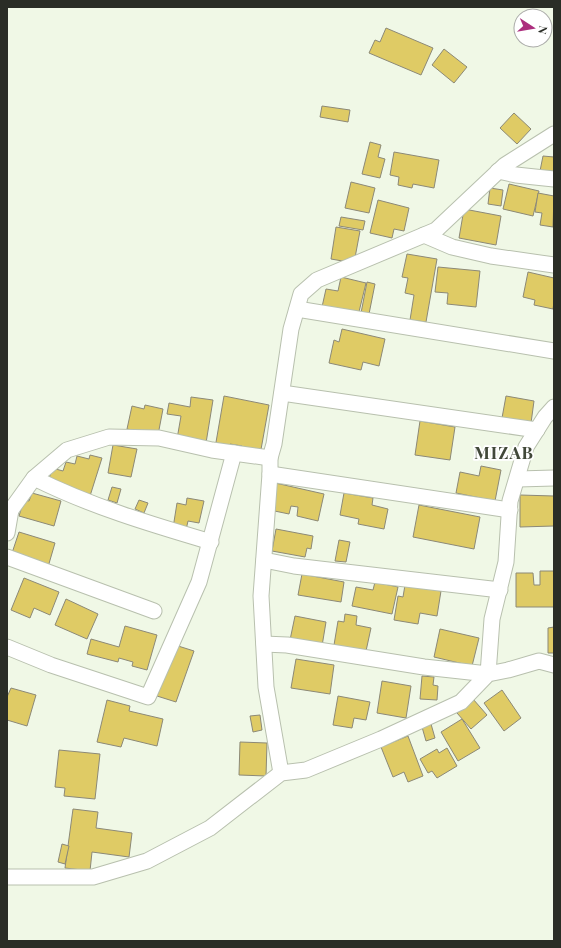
<svg xmlns="http://www.w3.org/2000/svg" width="561" height="948" font-family="'Playfair Display',serif">
<style>
.building{fill:#dfcb65;stroke:#8c8977}
.lines{fill:none;stroke-linecap:round;stroke-linejoin:round}
.street-casing{stroke:#b8c0ae;stroke-width:17}
.street{stroke:#fff;stroke-width:15}
.labels{text-anchor:middle;dominant-baseline:central;stroke-width:3.5;stroke-linejoin:round;paint-order:stroke}
.district-label{font-size:17px;font-weight:bold;letter-spacing:1px;fill:#414839;stroke:#fff}
</style>
<rect width="100%" height="100%" fill="#f0f8e6"/>
<g class="building">
<path d="M386,28L433,48L421,75L369,53L375,40L380,42Z"/>
<path d="M444,49L467,67L454,83L432,65Z"/>
<path d="M322,106L350,110L348,122L320,117Z"/>
<path d="M514,113L531,129L517,144L500,128Z"/>
<path d="M370,142L381,145L378,157L385,159L380,178L362,174Z"/>
<path d="M394,152L439,160L434,188L413,184L412,188L398,185L399,177L390,175Z"/>
<path d="M543,156L554,157V173L540,171Z"/>
<path d="M351,182L375,188L369,213L345,208Z"/>
<path d="M509,184L539,191L533,216L503,209Z"/>
<path d="M490,188L503,190L501,206L488,204Z"/>
<path d="M538,193L554,196L553,227L540,225L542,213L535,212Z"/>
<path d="M378,200L409,208L404,231L394,229L392,238L370,233Z"/>
<path d="M464,209L501,216L496,245L459,238Z"/>
<path d="M341,217L365,221L363,230L339,226Z"/>
<path d="M336,227L360,231L354,263L331,259Z"/>
<path d="M407,254L437,259L426,322L410,320L414,295L405,293L408,278L402,277Z"/>
<path d="M438,267L480,271L476,307L447,304L448,293L435,292Z"/>
<path d="M528,272L554,278V302L553,309L534,305L535,300L523,297Z"/>
<path d="M341,277L366,283L358,316L322,307L326,289L338,291Z"/>
<path d="M367,282L375,284L369,314L361,313Z"/>
<path d="M342,329L385,339L379,366L363,362L361,370L329,363L334,340L339,342Z"/>
<path d="M224,396L269,405L260,455L240,451L242,446L230,444L229,451L215,448Z"/>
<path d="M506,396L534,401L531,423L502,418Z"/>
<path d="M191,397L213,400L206,443L177,439L181,416L167,414L169,403L190,407Z"/>
<path d="M145,405L163,409L158,435L127,429L132,406L144,409Z"/>
<path d="M420,421L455,427L450,460L415,455Z"/>
<path d="M113,445L137,449L131,477L108,473Z"/>
<path d="M90,455L102,458L90,496L48,483L52,468L63,471L66,462L75,464L77,456L89,459Z"/>
<path d="M481,466L501,470L495,501L456,493L460,472L479,476Z"/>
<path d="M271,482L324,494L318,521L297,516L298,507L291,506L289,514L265,509Z"/>
<path d="M112,487L121,489L117,503L108,500Z"/>
<path d="M32,493L61,501L54,526L19,516L24,500L29,501Z"/>
<path d="M344,493L373,498L372,505L388,509L384,529L358,524L359,519L340,515Z"/>
<path d="M520,495L554,496V526L520,527Z"/>
<path d="M187,498L204,501L199,523L188,521L186,530L173,528L177,503L186,505Z"/>
<path d="M139,500L148,503L144,513L135,509Z"/>
<path d="M419,505L480,517L474,549L413,537Z"/>
<path d="M276,529L313,536L311,549L307,548L305,557L272,551Z"/>
<path d="M19,532L55,543L48,567L11,556Z"/>
<path d="M339,540L350,542L346,562L335,561Z"/>
<path d="M540,571H554V607H516V573H533L534,585H540Z"/>
<path d="M302,574L344,582L341,602L298,595Z"/>
<path d="M24,578L59,592L50,615L34,608L30,618L11,610Z"/>
<path d="M375,582L398,587L392,614L352,606L356,587L373,590Z"/>
<path d="M405,585L441,591L437,616L420,613L418,624L394,620L398,596L403,597Z"/>
<path d="M66,599L98,614L87,639L55,625Z"/>
<path d="M345,614L357,616L356,625L371,628L366,651L334,645L338,621L344,622Z"/>
<path d="M295,616L326,622L322,646L290,640Z"/>
<path d="M125,626L157,635L147,670L132,666L133,662L119,658L118,662L87,654L91,639L119,647Z"/>
<path d="M554,627V653H548V628Z"/>
<path d="M440,629L479,638L472,666L434,657Z"/>
<path d="M175,645L194,651L176,702L157,696Z"/>
<path d="M296,659L334,665L330,694L291,688Z"/>
<path d="M422,676L434,677L433,685L438,686L437,700L420,699Z"/>
<path d="M382,681L411,686L406,718L377,713Z"/>
<path d="M11,688L36,695L27,726L7,720V697Z"/>
<path d="M502,690L521,718L504,731L484,703Z"/>
<path d="M338,696L370,702L366,720L354,718L352,728L333,725Z"/>
<path d="M473,699L487,715L471,729L457,713Z"/>
<path d="M107,700L130,706L129,711L163,719L157,746L124,738L121,747L97,742Z"/>
<path d="M260,715L262,730L253,732L250,716Z"/>
<path d="M462,719L480,748L458,761L441,732Z"/>
<path d="M431,724L435,738L426,741L422,727Z"/>
<path d="M408,736L423,776L408,782L404,772L393,777L381,747Z"/>
<path d="M240,742L267,743L266,776L239,775Z"/>
<path d="M447,748L457,766L437,778L432,771L428,773L420,759L437,749L439,753Z"/>
<path d="M59,750L100,754L95,799L64,796L65,788L55,787Z"/>
<path d="M73,809L98,812L96,828L132,833L129,857L92,852L90,871L65,868Z"/>
<path d="M62,844L69,846L65,864L58,862Z"/>
</g>
<g class="lines">
<defs>
<g id="street">
<path d="M498,171L516,175L554,179"/>
<path d="M424,235L452,247L491,256L554,265"/>
<path d="M297,309L554,351"/>
<path d="M282,393L537,430"/>
<path d="M270,474L510,510"/>
<path d="M34,478C90,506 150,524 211,542"/>
<path d="M518,479L554,478"/>
<path d="M7,533L11,510L34,478L67,450L109,437L159,438L212,450L270,458"/>
<path d="M7,557L154,611"/>
<path d="M264,560L294,566L500,590"/>
<path d="M264,644L287,645L424,667L488,674L492,619L506,562L510,501L526,447L545,417L554,407"/>
<path d="M7,647L51,665L148,697L199,582L234,453"/>
<path d="M281,773L266,687L261,596L270,474V458L274,444L291,329L301,294L317,280L436,230L505,165L554,134"/>
<path d="M7,877H93L147,861L210,828L281,773L306,770L381,739L461,702L488,674L508,670L539,661L554,665"/>
</g>
</defs>
<use href="#street" class="street-casing"/>
<use href="#street" class="street"/>
</g>
<g class="labels">
<g class="district-label">
<text x="504" y="452">MIZAB</text>
</g>
</g>
<rect width="561" height="948" fill="none" stroke="#2a2d26" stroke-width="16"/>
<g transform="translate(533 28) rotate(102)"><circle r="19" fill="#ffffff" stroke="#aaaba8"/>
<path d="M0-3L7 15L0 10L-7 15Z" fill="#ac2e7e"/>
<text y="-6" font-size="11" font-weight="bold" text-anchor="middle" fill="#2a2d26">N</text>
</g>
</svg>
